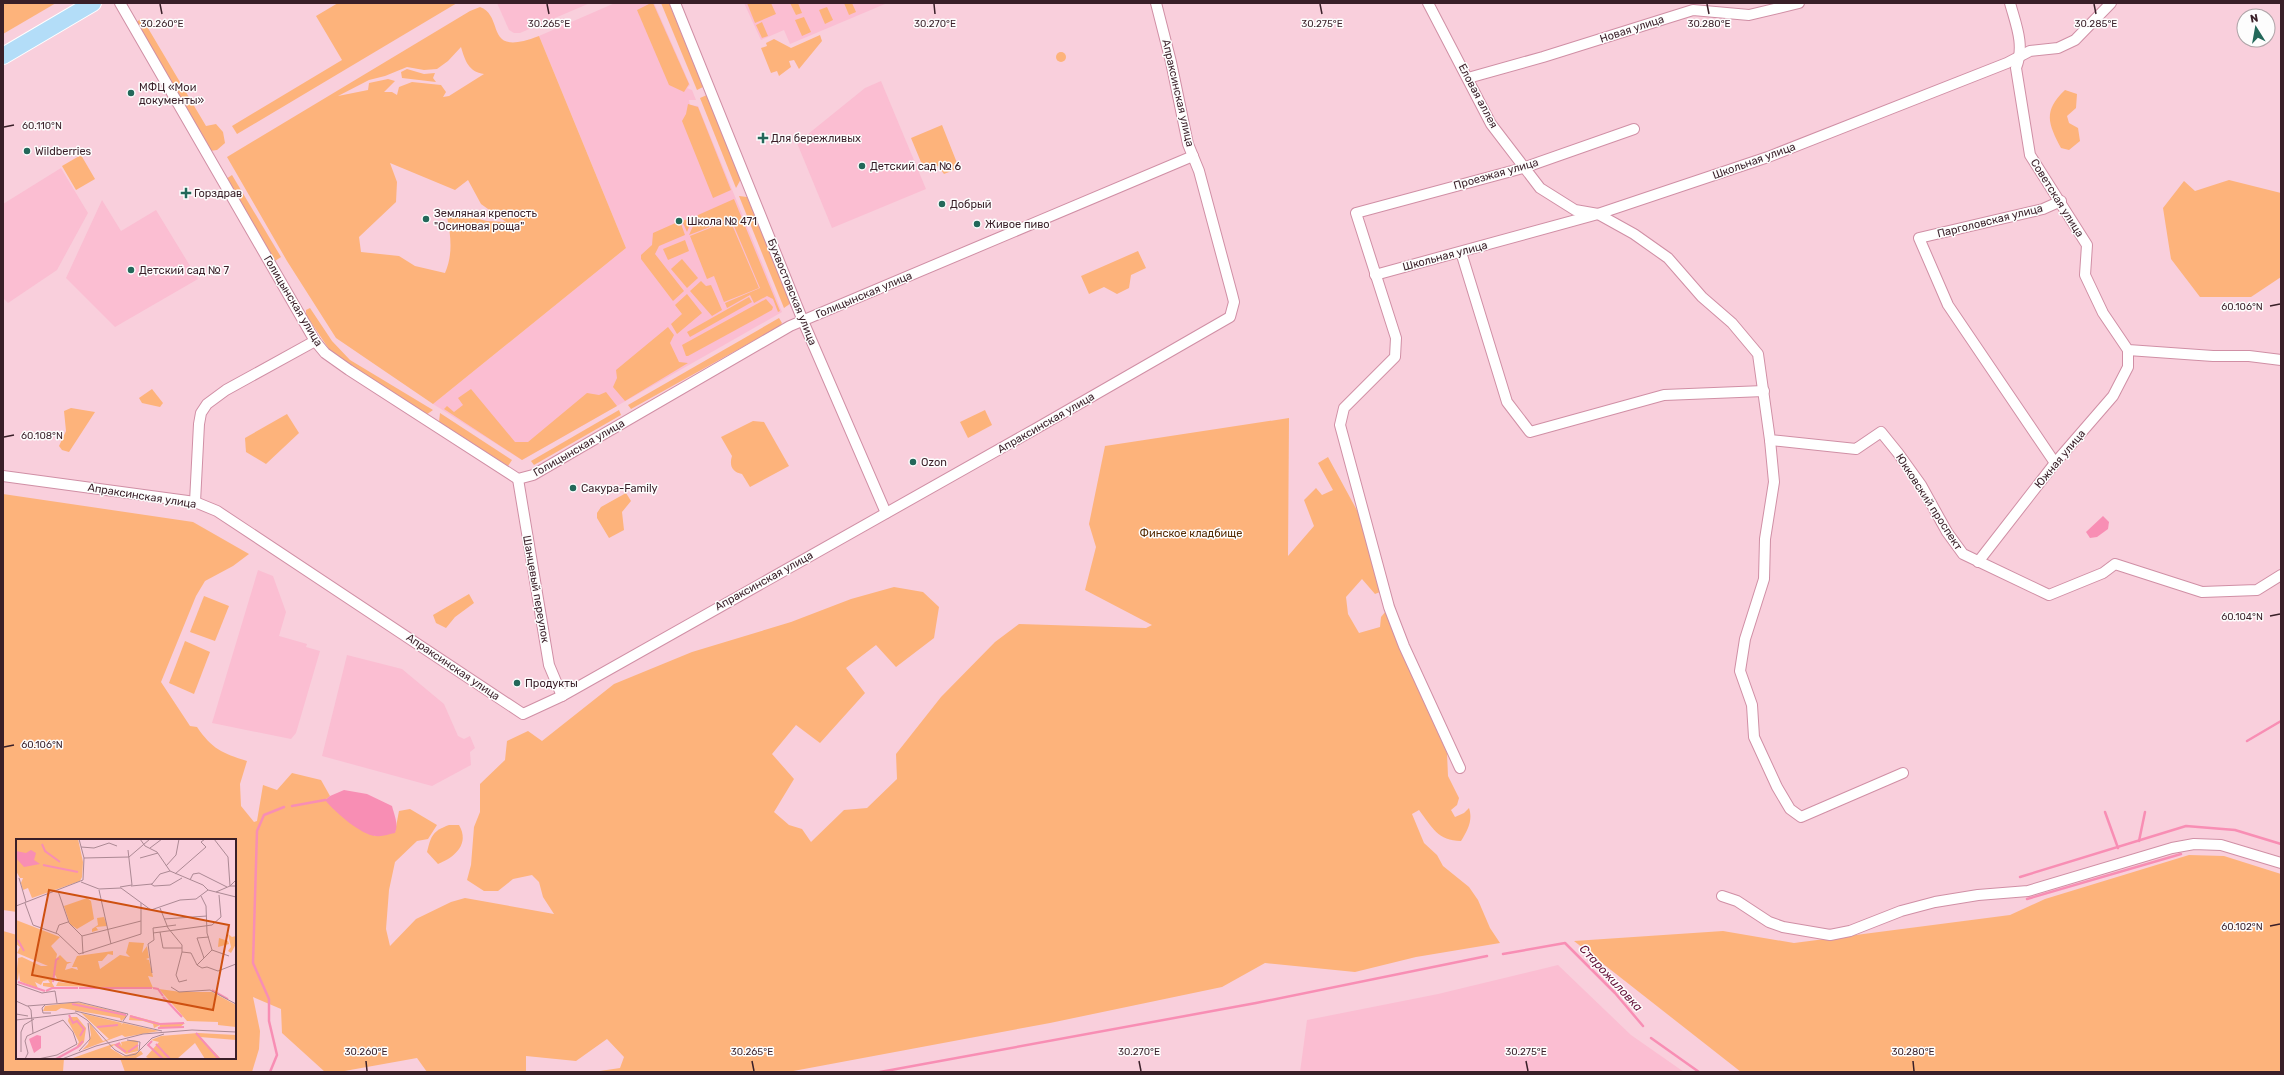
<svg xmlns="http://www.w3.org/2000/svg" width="2284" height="1075" font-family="Rubik,sans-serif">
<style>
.built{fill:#fbbed2}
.green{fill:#fdb37b;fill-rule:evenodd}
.water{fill:#f88eb4}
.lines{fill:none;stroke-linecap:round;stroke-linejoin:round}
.stream{stroke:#f88eb4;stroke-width:2.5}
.minor-casing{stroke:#d08fa5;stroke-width:12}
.primary-casing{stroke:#fff;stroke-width:18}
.minor{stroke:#fff;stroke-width:10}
.primary{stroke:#b3ddf8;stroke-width:16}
.ticks{fill:none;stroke:#391f28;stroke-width:1.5}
.poi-dot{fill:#23685a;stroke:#fdfdfd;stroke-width:1.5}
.labels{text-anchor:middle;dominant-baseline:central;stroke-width:3;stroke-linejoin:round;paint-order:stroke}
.street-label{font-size:11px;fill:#391f28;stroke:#fdfdfd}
.poi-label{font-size:11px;fill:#391f28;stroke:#fdfdfd;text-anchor:start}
.park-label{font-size:11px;fill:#542a01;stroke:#fdfdfd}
.water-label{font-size:12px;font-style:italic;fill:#641239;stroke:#fdfdfd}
.inset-river{fill:none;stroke:#f88eb4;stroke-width:2}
.inset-road{fill:none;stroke:#ac8994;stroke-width:1}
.view{fill:#ce5010;fill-opacity:0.15;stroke:#ce5010;stroke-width:2}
.inset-edge{fill:none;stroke:#391f28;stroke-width:2}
.ticks-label{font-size:10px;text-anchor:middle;fill:#391f28;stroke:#fdfdfd;stroke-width:3;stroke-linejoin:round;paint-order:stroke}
</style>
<rect width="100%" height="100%" fill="#f9cfdc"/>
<g class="built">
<path d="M497,3H590L520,33H514L509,30Z"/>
<path d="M615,3H654L690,85L687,88L692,90L696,100H689L690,105L698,106L782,312L522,460L433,404L626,248L539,36Z"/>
<path d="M744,3H884L885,4L790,44L784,30L761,40Z"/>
<path d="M881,81L926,189L832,228L797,143L865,88Z"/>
<path d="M61,168L88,213L57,270L8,303L3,298V204Z"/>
<path d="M102,200L121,231L156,210L198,279L115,327L66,278Z"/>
<path d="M258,570L273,576L286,612L279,636L307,644L306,647L320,651L296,733L291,739L212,723Z"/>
<path d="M347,655L402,669L444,704L458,736L464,739L470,736L475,748L470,752L471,765L432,786L322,756Z"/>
<path d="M1558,965L1631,1035L1684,1072H1300L1307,1020L1438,994Z"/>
</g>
<g class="green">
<path d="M3,3H56L3,34Z"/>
<path d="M338,3H457L237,134L232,126L342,60L316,16Z"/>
<path d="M651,3H653L689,84L684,92L669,85L637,10Z"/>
<path d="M661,3H669L703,87L697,90Z"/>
<path d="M747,3H771L776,14L755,23Z"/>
<path d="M790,3H798L802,13L796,15Z"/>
<path d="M844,3H852L856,12L849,15Z"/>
<path d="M480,7C506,17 482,58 539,36L626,248L433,404L336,338L287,261L227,157L470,11ZM461,47C465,61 469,72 484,74L449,96L443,97L446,92L441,85L412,82L399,87L397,95L392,92H384L395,81L388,79L369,83L368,90L338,96L369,80L385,76L407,67L424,70L437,69L448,61ZM390,163L455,190L468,180L481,204L506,222L487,221L450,212L447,217C451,236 453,255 445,273L415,266L399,256L361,252L359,237L396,202L397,182Z"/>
<path d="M827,7L833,20L825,24L819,10Z"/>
<path d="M804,17L811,32L802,36L795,20Z"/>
<path d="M142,18L206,126L216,124L223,132L225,143L217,150L210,151L135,23Z"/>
<path d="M762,22L768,36L762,38L756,25Z"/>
<path d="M820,35L822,41L799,69L794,60L789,61L791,67L779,76L777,71L771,73L761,48L767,46L766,43L774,39L791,48Z"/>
<circle cx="1061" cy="57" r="5"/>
<path d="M407,69L424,74L435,73L433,78L436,82L402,78L401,72Z"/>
<path d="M2065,90L2077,94L2076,108L2067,116L2069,123L2078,128L2080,141L2069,150L2061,148C2048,123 2043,111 2065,90Z"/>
<path d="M707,95L741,179L736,188L700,98Z"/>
<path d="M688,104L698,107L731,190L713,198L682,121L686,114Z"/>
<path d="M942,125L959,168L944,174L938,166L923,167L911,138Z"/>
<path d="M81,155L95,179L76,190L62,166Z"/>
<path d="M232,175L281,257L275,261L226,179Z"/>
<path d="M2229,180L2281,193V277L2251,297H2200L2171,259L2163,208L2184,181L2195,191Z"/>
<path d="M739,196L747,197L791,303L784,308Z"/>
<path d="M734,199L780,311L778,312L773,299L767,296L754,303L750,295L727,308L725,303L760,288L731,219L689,235L698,215Z"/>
<path d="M693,217L687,232L682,221Z"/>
<path d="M730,220L759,288L724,302L714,276L707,279L690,236Z"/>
<path d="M680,221L685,235L659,246L655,254L684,291L673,301L641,259V255L652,245L653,233Z"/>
<path d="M685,240L689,251L668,260L663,249Z"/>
<path d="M1138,251L1146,268L1131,275L1129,288L1117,294L1104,287L1089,294L1081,276Z"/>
<path d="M682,259L698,278L687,288L671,269Z"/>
<path d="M701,281L706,286L711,285L722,310L712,316L690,291Z"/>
<path d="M687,294L702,313L677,334L671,324L682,314L675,305Z"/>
<path d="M749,297L752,302L690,337L687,332Z"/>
<path d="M766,299L773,307L772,310L688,356H686L682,345Z"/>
<path d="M310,308L332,341L350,360L433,410L426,415L333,355L306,315V310Z"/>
<path d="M779,318L782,323L780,326L631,409L628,405Z"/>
<path d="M668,327L674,335L670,343L679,362L688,363L625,401L613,387L617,378L616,370Z"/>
<path d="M152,389L163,403L160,407L142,403L139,398Z"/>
<path d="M471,389L515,442H528L587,393L599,395L606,392L617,406L522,460L444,409L447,406L454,412L463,405L458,398Z"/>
<path d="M71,408L95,412L69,452L62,450L59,446L66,431L64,411Z"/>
<path d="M619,410L621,415L534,465L531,461Z"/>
<path d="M985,410L992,425L968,438L960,422Z"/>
<path d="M440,413L512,460L508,466L439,422Z"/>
<path d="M287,414L299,433L266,464L246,452L245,438Z"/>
<path d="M1289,418L1288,556L1314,526L1304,500L1316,488L1322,495L1333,490L1318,463L1328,457L1359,514L1380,592L1375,594L1362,579L1346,597L1348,614L1359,633L1380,627L1381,617L1386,611L1401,651L1447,753L1448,776L1459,798L1457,805L1451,810L1455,817L1464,813L1469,808C1473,820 1468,830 1461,841C1438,841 1432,827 1419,810L1412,814L1424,843L1437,855L1443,866L1469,887L1478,900L1490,928L1500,943L1416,957L1355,972L1265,963L1222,987L1050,1023L788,1072H593L620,1068L624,1057L607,1039L576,1061L526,1056V1072H427L417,1058L339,1072H325L282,1033L281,1009L253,997L260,1031L259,1049L252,1072H125L120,1058H235V840H17V912L3,910V494L193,522L249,554L233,566L205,581L196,596L161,682L190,726L197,727C212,749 222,753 247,761L240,784L241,806L254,822L257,821L263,785L277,790L292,773L321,780L330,796L325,800L375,836L395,832L399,811L410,809L437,825L428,839L417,841L395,862L389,890L386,929L390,946L416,919L451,902L465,898L554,914L543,897L539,882L532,875L513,879L498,891H484L467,880L471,865L474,827L480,812V784L505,760L507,741L528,731L542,741L614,684L692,652L791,622L851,599L894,587L923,592L939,607L934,638L896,667L876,645L846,668L865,693L820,743L796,725L772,754L794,779L774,812L789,825L802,829L811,842L844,810L867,808L897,779L896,754L941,697L995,642L1019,624L1146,628L1152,625L1085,590L1096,547L1089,524L1105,446Z"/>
<path d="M753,421L764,422L789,466L750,487L742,474C732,472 729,465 732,456L721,437Z"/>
<path d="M626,493L631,501L622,512L624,530L609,538L597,518V513L601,507Z"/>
<path d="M469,594L474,603L455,617L446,628L436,623L433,615Z"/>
<path d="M204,596L229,606L215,641L190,632Z"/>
<path d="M185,641L210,652L194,694L169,683Z"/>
<path d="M449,825H459C470,844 455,857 438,864L427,852C431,835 433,831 449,825Z"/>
<path d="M2189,855L2224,856L2281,874V1072H1741L1574,941L1723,931L1794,943L2010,915L2045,899Z"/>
<path d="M3,931L17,935V1058H64L63,1072H3Z"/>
</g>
<g class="water">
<path d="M2103,516L2109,522L2108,529L2097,537L2090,538L2086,532Z"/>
<path d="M344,790L367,794L392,806C394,814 399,825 395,833C389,834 382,837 376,836C362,836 334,811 325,800L330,796Z"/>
</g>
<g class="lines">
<g class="stream">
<path d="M2247,741L2281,721"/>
<path d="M292,806L325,800"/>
<path d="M2105,812L2118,848"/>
<path d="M2139,841L2145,812"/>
<path d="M2020,877L2186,826L2235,830L2281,844"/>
<path d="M2027,899L2181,854"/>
<path d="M1503,954L1565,943L1615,993L1643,1026"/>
<path d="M1651,1038L1699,1072"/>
<path d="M270,1072L277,1055L269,1021V999L253,963L257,831L264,815L284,807"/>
<path d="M880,1072L1256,1003L1487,956"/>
</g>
<defs>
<g id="minor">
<path d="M120,3L315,341L325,353L349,370L518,479L533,475L790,326L1193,156"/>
<path d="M675,3L803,321L886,513"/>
<path d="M1428,3L1491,124L1540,188L1575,210L1598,214L1634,234L1668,258L1702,297L1732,323L1758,354L1770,440L1856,449L1881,432L1898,453L1921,485L1947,532L1963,554L2049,595L2103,573L2115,564L2202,592L2257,590L2281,575"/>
<path d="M2010,3C2016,25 2025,45 2016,68L2030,155L2087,245L2085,275L2103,313L2128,350L2213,356H2249L2281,360"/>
<path d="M1468,78L1543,57L1693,10L1749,15L1799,3"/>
<path d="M1461,252L1507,402L1530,432L1664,395L1764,391"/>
<path d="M1375,275L1598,214L1768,157L2007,63L2030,51L2058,48L2075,40L2111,3"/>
<path d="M1770,440L1774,482L1765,539L1764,579L1745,639L1740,671L1752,705L1754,737L1777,787L1790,809L1801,817L1903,773"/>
<path d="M2055,463L1948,305L1919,238L2043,209L2061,201"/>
<path d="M3,476L195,502L217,511L523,714L562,696L1037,428L1230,317L1234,302L1232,294L1199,171L1188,144L1171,62L1156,3"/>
<path d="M518,479L549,665L562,696"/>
<path d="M195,502L199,424L201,413L207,404L226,390L315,341"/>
<path d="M1978,562L2055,463L2113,396L2128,367V350"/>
<path d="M1460,768L1404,646L1389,607L1340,425L1344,408L1395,357L1396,338L1356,213L1523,168L1634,129"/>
<path d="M1722,896L1737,901L1769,922L1783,927L1830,935L1850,931L1901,911L1935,902L1978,895L2028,891L2172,848L2194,844L2221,845L2281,863"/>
</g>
<path id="primary" d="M3,56L93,3"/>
</defs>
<use href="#minor" class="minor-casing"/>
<use href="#primary" class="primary-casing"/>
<use href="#minor" class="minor"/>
<use href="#primary" class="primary"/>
</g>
<path class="ticks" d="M160,4L162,14M547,4L549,14M934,4L935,14M1320,4L1322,14M1707,4L1709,14M2094,4L2096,14M4,127L14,125M2270,306L2280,304M4,437L14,435M2270,616L2280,614M4,747L14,745M2270,926L2280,924M366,1061L367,1071M752,1061L754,1071M1139,1061L1141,1071M1526,1061L1528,1071M1913,1061L1914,1071"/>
<g class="poi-dot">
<circle cx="131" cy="93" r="4"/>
<path d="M761 132h4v4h4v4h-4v4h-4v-4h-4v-4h4z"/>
<circle cx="27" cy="151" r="4"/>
<circle cx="862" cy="166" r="4"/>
<path d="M184 187h4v4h4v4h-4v4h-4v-4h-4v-4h4z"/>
<circle cx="942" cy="204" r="4"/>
<circle cx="426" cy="219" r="4"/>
<circle cx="679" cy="221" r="4"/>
<circle cx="977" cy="224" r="4"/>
<circle cx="131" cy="270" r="4"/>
<circle cx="913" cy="462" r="4"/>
<circle cx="573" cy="488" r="4"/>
<circle cx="517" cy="683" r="4"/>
</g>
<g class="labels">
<g class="street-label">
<text transform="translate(1632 29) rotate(-18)">Новая улица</text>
<text transform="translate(1178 93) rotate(77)">Апраксинская улица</text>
<text transform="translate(1478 96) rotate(62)">Еловая аллея</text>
<text transform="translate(1754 161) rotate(-20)">Школьная улица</text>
<text transform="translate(1496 174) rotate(-16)">Проезжая улица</text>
<text transform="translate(2057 198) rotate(58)">Советская улица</text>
<text transform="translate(1990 221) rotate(-14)">Парголовская улица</text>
<text transform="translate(1445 256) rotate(-15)">Школьная улица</text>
<text transform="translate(792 292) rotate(68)">Бухвостовская улица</text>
<text transform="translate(864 295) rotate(-23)">Голицынская улица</text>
<text transform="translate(293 301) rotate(59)">Голицынская улица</text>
<text transform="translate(1046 423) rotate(-30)">Апраксинская улица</text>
<text transform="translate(579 448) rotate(-30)">Голицынская улица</text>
<text transform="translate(2060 459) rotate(-50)">Южная улица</text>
<text transform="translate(142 496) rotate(9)">Апраксинская улица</text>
<text transform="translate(1929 502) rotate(57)">Юкковский проспект</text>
<text transform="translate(764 581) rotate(-29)">Апраксинская улица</text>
<text transform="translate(536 589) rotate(80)">Шанцевый переулок</text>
<text transform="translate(453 667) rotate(34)">Апраксинская улица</text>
</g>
<g class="poi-label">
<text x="139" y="87">МФЦ «Мои<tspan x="139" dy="13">документы»</tspan></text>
<text x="771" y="138">Для бережливых</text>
<text x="35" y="151">Wildberries</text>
<text x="870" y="166">Детский сад № 6</text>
<text x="194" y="193">Горздрав</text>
<text x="950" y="204">Добрый</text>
<text x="434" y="213">Земляная крепость<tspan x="434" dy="13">"Осиновая роща"</tspan></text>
<text x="687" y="221">Школа № 471</text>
<text x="985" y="224">Живое пиво</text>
<text x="139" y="270">Детский сад № 7</text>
<text x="921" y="462">Ozon</text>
<text x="581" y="488">Сакура-Family</text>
<text x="525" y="683">Продукты</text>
</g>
<g class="park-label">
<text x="1191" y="533">Финское кладбище</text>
</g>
<g class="water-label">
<text transform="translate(1611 978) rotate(47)">Старожиловка</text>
</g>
</g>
<g transform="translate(16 839)">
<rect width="220" height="220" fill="#f9cfdc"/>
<path d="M0,0H62L67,23L66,38L64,42L16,59L12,49L7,51L5,44L7,39H4L0,32ZM71,59L75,62L78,80L61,90L54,85L48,67ZM88,78L91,87L80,88L82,91L89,89L76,93V90L82,86L81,79ZM0,81L44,98L35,107L41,115L40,120L44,116L51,123H56L51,125L49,131L56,129L62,131L61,128H56L61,117L97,112V116L92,115L86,122H82L84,130L104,116L114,118L110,114L113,103L128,104L126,114L131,107L133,119L130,120L133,121L137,138L132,137L137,149L40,147L42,143L52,144L42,141L38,134L36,144L39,149L27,147V144H34L32,141L27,142L25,146L19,143L22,149L8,144L4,142L3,133L2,141L0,140L2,119L6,118L25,127H32L1,114L4,108L0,105ZM212,95L216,98L220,97V105L215,114L212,112L215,108ZM203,99L212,102L213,105L202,108ZM143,150L165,153H196L220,166V188L202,186V183L171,182ZM60,163L110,175V178L105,182L104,179L45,169L40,172H27L29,167ZM65,174L106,184L105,186L107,184L143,192L109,198L106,196L66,211L72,205L75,196L73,183L87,202L93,200ZM114,176L148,185L169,184L164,188L143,189L144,186L138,189L137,185L127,182L113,181ZM53,178H61L70,189L68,203L64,208L61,207L63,203L52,182ZM182,194L220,196V201L184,198L205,220H189L179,204L161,220H134L130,218L143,203L135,201L145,197ZM117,201L122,202V212L110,215L98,206L94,209L107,217L125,212L127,215L118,220H54L94,206L104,204L106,207L105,203Z" fill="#fdb37b"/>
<path d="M15,11L20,14L18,21L24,25L8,28L0,19V12L10,14ZM21,196L25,197V209L18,214L13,200Z" fill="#f88eb4"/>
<path class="inset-river" d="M26,5L29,12L44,23M27,26L62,33M2,101L8,112M2,143L29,152M37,143L40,121L43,119M63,149H136M137,149L142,150L147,157M196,151L212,160M30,152L36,149H62M147,158L166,178M56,165L110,176M53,176L57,184L61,182L68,190L64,197M114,177L143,185L168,184M81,188L102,186M142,189L168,188M180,194L203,220M136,202L132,206L147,220M104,204L100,206L110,213M140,205L154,220M112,213L122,206M40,220L62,208L67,202"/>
<path class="inset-road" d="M124,0L129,7L141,13L154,32M198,0L212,18L214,47H220M65,8L78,9L93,4L101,7M134,9L146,0M68,19L113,18L134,0M124,19L142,14M150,27L160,16L163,0M159,35L190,8L185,3L189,0M3,39L10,63M174,41L177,35L183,34L211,48M65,43L83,50L105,49L135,71L164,61L180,60L192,51L220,58M135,45L138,47L154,46L166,39M115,47L136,45L144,35L154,32L187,46L192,51M104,48L116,46L112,11M83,51L95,105M42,52L53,84L66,97L125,82M200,53L214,47L220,41M185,57L190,67L191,94L196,111L213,117M9,64L17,86L42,95L63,115L125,95V64M0,67L67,41L68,19L63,0M144,69L152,89L166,106V113L175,114L181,126L186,129L191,128L202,132L220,125M148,80L191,77M144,93L147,109H166M40,94L43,86L52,83M137,94L196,86L205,78L203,56M66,97L67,115M166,113L160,136L163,143L171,141M188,119L181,99L193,98M181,126L196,111M136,134L132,105L138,101L137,89L160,86M0,145L26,154L39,152L41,164M155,148L163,153L194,151L220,165M0,162L11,167L63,163L112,175L107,182M29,166L26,169L27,174H35M12,167L15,171L17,194M59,172L146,192M0,175L12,177M0,181L60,174L71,181L99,211L110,217L120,215L136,199L148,195M111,201L124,203L123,212M63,212L74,200L72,184M5,213V193L8,186L18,180M9,220L12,214L9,202L11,197L47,181L57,193L61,205L41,216L22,220M46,220L80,207L127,195L176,191L220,193"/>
<path class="view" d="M33,51L213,86L197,171L16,136Z"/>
<rect width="220" height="220" class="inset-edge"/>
</g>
<g class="ticks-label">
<text x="162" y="27">30.260°E</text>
<text x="549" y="27">30.265°E</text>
<text x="935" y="27">30.270°E</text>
<text x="1322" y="27">30.275°E</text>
<text x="1709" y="27">30.280°E</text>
<text x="2096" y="27">30.285°E</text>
<text x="42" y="129">60.110°N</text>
<text x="2242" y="310">60.106°N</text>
<text x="42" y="439">60.108°N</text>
<text x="2242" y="620">60.104°N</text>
<text x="42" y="748">60.106°N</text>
<text x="2242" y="930">60.102°N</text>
<text x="366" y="1055">30.260°E</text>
<text x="752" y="1055">30.265°E</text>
<text x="1139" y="1055">30.270°E</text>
<text x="1526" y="1055">30.275°E</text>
<text x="1913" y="1055">30.280°E</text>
</g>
<rect width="2284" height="1075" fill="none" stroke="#391f28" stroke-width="8"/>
<g transform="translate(2256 28) rotate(349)"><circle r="19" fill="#fdfdfd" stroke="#afa4a8"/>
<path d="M0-3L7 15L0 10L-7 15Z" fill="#23685a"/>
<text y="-6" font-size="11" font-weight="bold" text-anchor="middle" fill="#391f28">N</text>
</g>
</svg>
